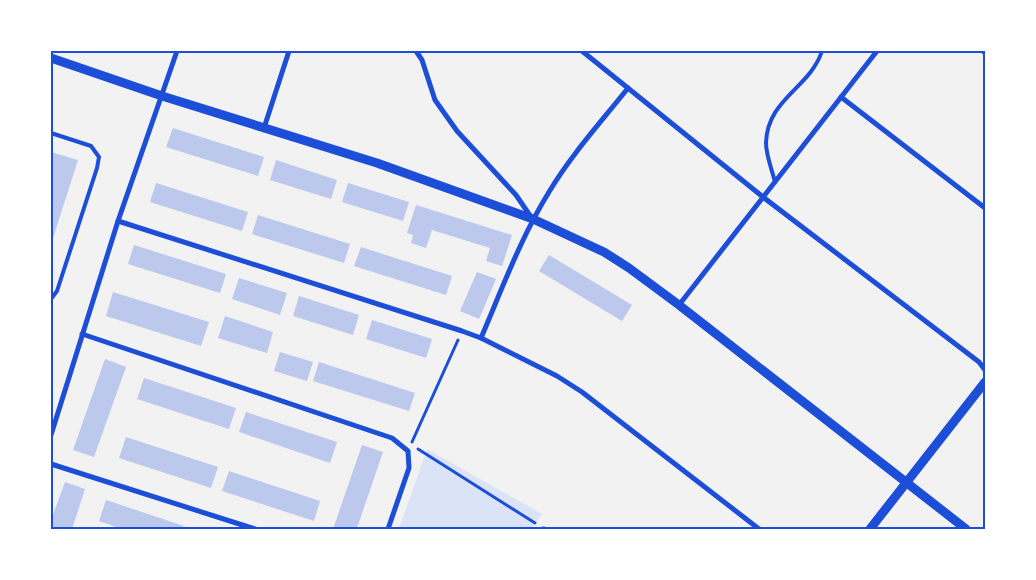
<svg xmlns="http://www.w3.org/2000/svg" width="1036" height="580" font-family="'DejaVu Sans',sans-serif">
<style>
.green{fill:#dbe4f7}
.building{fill:#bdc9ec}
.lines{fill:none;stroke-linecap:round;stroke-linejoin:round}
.path{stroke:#1d4ed8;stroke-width:3}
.service{stroke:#1d4ed8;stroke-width:4}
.minor{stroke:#1d4ed8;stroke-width:5}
.tertiary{stroke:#1d4ed8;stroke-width:9}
.neatline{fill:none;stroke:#1d4ed8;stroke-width:2}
</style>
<rect width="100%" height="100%" fill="#f2f2f2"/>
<path class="green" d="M427,449L542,514L531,529H399Z"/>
<g class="building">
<path d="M173,128L264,157L258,176L166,147Z"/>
<path d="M51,152L78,160L52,241H51Z"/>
<path d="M276,160L337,180L331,199L270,180Z"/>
<path d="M156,183L248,212L242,231L150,202Z"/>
<path d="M348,183L409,202L403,221L342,202Z"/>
<path d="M416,205L512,235L502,266L486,261L490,248L432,230L426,248L411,243L413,235L407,233Z"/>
<path d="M258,215L350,244L344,263L252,234Z"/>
<path d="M134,245L226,274L220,293L128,264Z"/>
<path d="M361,247L452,276L446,295L354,266Z"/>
<path d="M549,255L632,305L622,321L539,271Z"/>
<path d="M477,272L496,279L479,319L460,311Z"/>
<path d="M239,278L287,293L280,315L232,299Z"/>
<path d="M113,292L209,322L201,346L106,316Z"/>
<path d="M299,296L359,315L353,335L293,316Z"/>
<path d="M225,316L273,332L267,353L218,338Z"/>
<path d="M372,320L432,339L426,358L366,339Z"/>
<path d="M280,352L313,362L307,381L274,371Z"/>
<path d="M105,359L126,367L94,457L73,450Z"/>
<path d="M319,362L415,393L409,411L313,381Z"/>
<path d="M144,378L236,408L229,429L137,399Z"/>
<path d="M246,412L337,442L330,463L239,432Z"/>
<path d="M126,437L218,467L211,488L119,458Z"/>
<path d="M362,445L383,452L358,525L356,529H333Z"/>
<path d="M229,471L320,501L314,521L222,491Z"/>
<path d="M65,482L85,489L72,529H51V520Z"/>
<path d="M106,500L181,525L190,529H122L99,521Z"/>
</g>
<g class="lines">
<g class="path">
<path d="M412,442L458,340"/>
<path d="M418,449L535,523"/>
</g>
<g class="service">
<path d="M51,133L91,146L99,157L97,168L57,291L51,299"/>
<path d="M775,182C772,170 766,155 766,143C767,99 810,88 822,51"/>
</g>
<g class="minor">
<path d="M416,51L422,60L435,100L457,131L516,195L531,217"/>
<path d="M582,51L763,197L979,362L985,370"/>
<path d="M983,51L985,53"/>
<path d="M841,97L985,208"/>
<path d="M264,128L289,51"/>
<path d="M118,221L462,331L481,338L557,376L582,392L759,529"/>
<path d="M679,305L877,51"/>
<path d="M82,334L392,438L408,451L409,468L388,529"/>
<path d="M481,338C502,289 521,237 549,192C571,155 601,122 628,88"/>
<path d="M51,435L118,221L177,51"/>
<path d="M51,464L255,529"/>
<path d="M543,529H544"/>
</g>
<g class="tertiary">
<path d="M51,58L162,96L377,163L533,219L604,252L629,268L679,305L966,529"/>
<path d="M870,529L985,382"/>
</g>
</g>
<rect width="1036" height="580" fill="none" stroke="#ffffff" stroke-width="105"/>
<rect x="52" y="52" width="932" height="476" class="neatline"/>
</svg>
